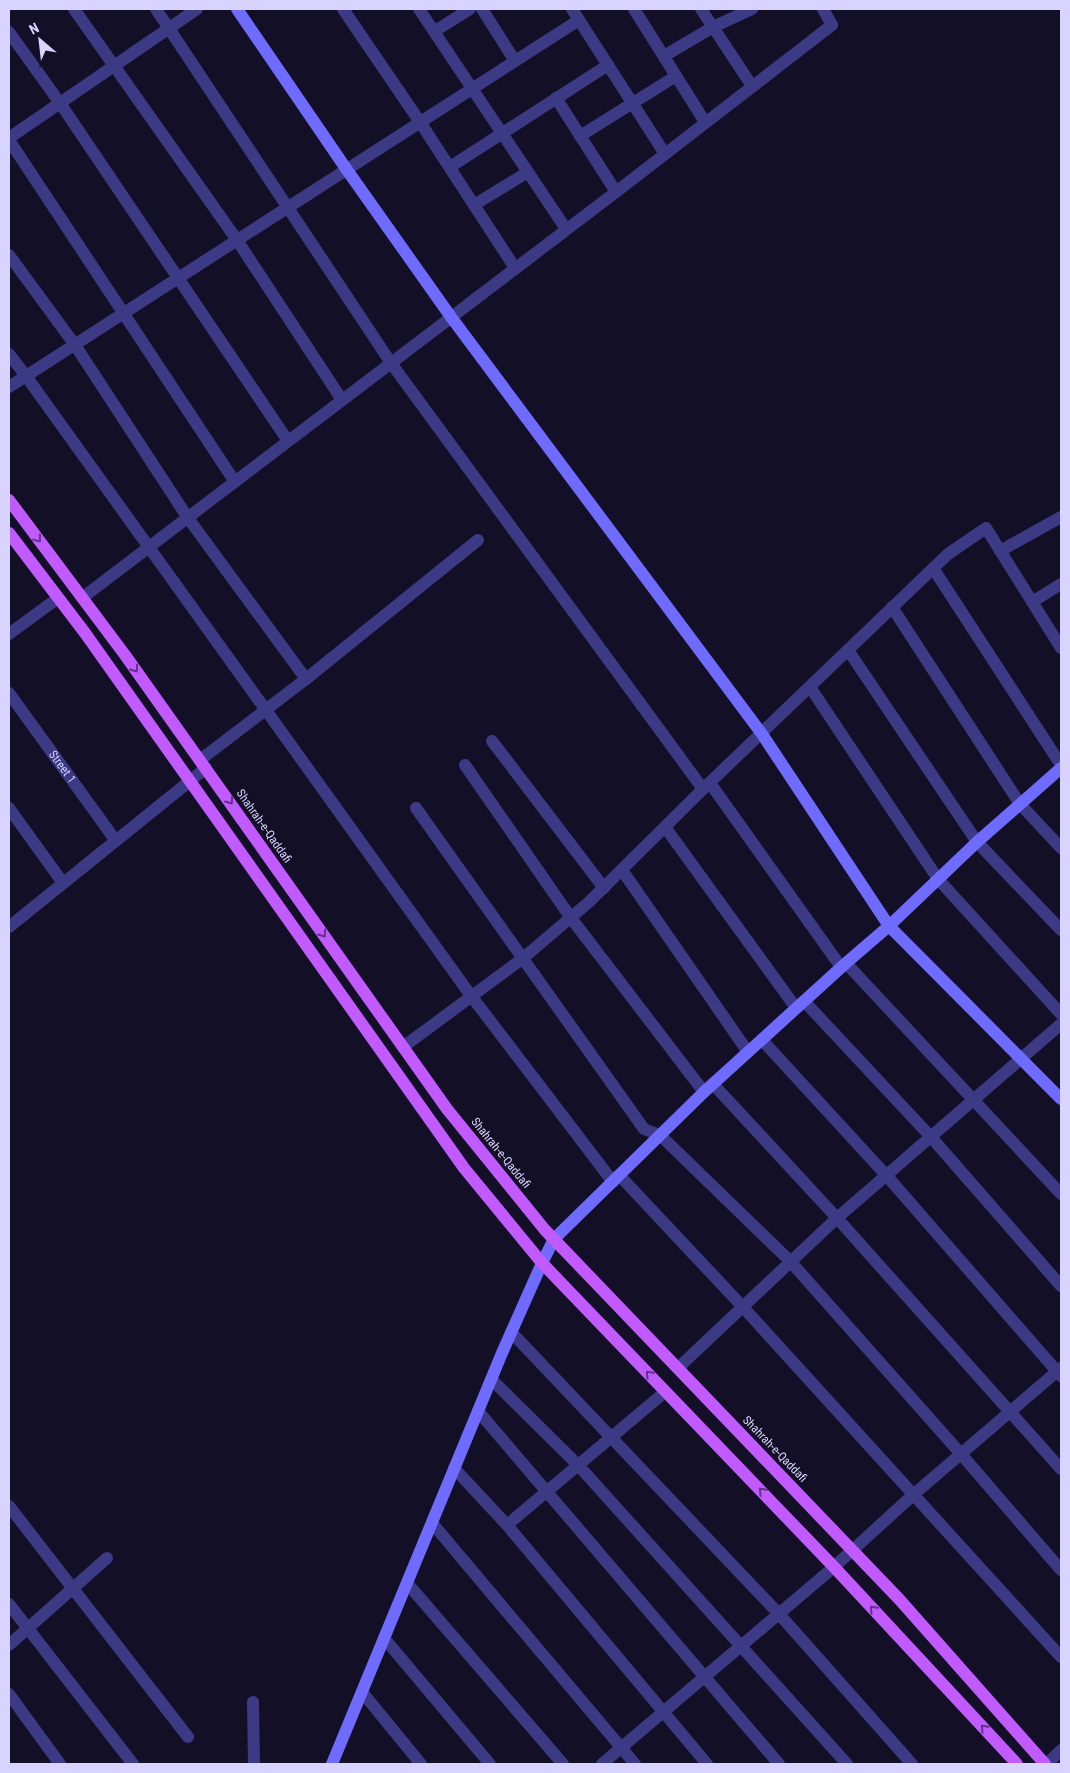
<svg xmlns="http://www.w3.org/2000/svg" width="1070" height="1773" font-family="'Roboto Condensed',sans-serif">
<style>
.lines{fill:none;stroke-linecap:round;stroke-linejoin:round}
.street{stroke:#3d3a85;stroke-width:12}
.secondary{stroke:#6f6bff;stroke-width:12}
.primary{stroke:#c25bff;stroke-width:12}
.oneway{stroke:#623188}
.labels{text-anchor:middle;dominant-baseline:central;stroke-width:4;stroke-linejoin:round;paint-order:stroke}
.street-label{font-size:12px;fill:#d9d4ff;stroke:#130f26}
</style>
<rect width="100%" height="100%" fill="#130f26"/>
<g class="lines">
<g class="street">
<path d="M74,9L237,240L342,400"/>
<path d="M156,9L391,363L703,789"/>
<path d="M343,9L420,122L515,268"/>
<path d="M419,9L566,229"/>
<path d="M482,9L515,61"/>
<path d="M572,9L665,154"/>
<path d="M634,9L705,122"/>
<path d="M701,9L752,86"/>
<path d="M435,31L470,9"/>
<path d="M9,32L60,103L288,441"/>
<path d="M664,56L713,27L752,9"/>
<path d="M556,98L616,192"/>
<path d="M580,136L676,76"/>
<path d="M9,138L197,9"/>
<path d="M9,140L235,482"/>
<path d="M450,167L608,65"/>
<path d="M474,205L528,172"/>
<path d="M9,255L75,345L188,518L306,679"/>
<path d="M9,354L26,376L469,993L613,1182"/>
<path d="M9,387L579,20"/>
<path d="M1000,551L1061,517"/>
<path d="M933,568L1061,765"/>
<path d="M82,598L616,192L832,25L823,9"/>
<path d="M1032,602L1061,584"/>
<path d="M892,607L1020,804L1061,848"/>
<path d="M9,634L58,598"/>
<path d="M848,650L977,842L1061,930"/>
<path d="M810,687L938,879L1061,1014"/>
<path id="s1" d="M9,693L116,841"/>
<path d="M492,741L604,888"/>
<path d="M200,760L306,679L478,540"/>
<path d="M465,765L571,918L704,1092"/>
<path d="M710,783L841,967"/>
<path d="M9,808L63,883"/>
<path d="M416,808L644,1129L660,1135L790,1261L961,1454L1061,1570"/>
<path d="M665,827L796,1008"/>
<path d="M622,870L748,1052"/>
<path d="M9,927L206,768"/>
<path d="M846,963L1061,1194"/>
<path d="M804,1001L931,1137L1061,1286"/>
<path d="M762,1040L886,1175L1061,1376"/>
<path d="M403,1047L522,959L589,902L703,789L948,554L986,528L1061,648"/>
<path d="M713,1084L837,1218L1061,1469"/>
<path d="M619,1175L742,1306L1061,1657"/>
<path d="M511,1332L779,1614L912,1764"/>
<path d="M678,1368L837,1218L1061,1024"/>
<path d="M491,1379L578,1465L847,1764"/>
<path d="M478,1411L779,1764"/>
<path d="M454,1468L507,1525L707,1764"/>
<path d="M9,1506L188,1737"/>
<path d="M432,1523L635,1764"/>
<path d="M507,1525L665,1392"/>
<path d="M407,1583L563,1764"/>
<path d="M9,1604L133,1764"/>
<path d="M384,1638L490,1764"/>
<path d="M9,1645L107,1558"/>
<path d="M362,1692L421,1764"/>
<path d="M9,1694L60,1764"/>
<path d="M253,1702L254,1764"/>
<path d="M602,1764L834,1567L913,1495L1061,1368"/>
<path d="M1047,1764L1061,1750"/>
</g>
<g class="secondary">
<path d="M237,9L347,170L451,317L762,734L889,926L1061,1099"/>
<path d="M332,1764L502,1353L542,1263L554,1239L704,1092L846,963L889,926L977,842L1061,768"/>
</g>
<g class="primary">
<path d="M9,500L125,655L447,1109L545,1230L899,1599L1045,1764"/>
<path d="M9,533L85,633L464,1168L542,1263L834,1567L1017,1764"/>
</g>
</g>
<defs><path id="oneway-chevron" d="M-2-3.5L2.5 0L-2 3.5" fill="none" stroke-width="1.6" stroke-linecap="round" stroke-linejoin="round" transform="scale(1.25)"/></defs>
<g class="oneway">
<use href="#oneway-chevron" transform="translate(38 539) rotate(53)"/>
<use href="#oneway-chevron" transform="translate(135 669) rotate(54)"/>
<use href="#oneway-chevron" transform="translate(230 801) rotate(55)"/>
<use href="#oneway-chevron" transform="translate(323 934) rotate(55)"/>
<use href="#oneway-chevron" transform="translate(649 1374) rotate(-134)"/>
<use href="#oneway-chevron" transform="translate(762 1491) rotate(-134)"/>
<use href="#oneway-chevron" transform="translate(873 1609) rotate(-133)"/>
<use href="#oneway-chevron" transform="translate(984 1728) rotate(-133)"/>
</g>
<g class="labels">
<g class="street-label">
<text stroke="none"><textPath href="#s1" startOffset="91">Street 1</textPath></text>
<text transform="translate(264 826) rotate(55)">Shahrah-e-Qaddafi</text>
<text transform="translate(501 1153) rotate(51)">Shahrah-e-Qaddafi</text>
<text transform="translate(775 1449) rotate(46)">Shahrah-e-Qaddafi</text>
</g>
</g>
<rect width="1070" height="1773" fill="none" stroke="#d9d4ff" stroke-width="20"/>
<g transform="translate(40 40) rotate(332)" stroke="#130f26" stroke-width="4" paint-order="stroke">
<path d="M0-4L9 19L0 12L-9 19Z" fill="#d9d4ff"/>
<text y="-8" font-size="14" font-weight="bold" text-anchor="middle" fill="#d9d4ff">N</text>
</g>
</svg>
